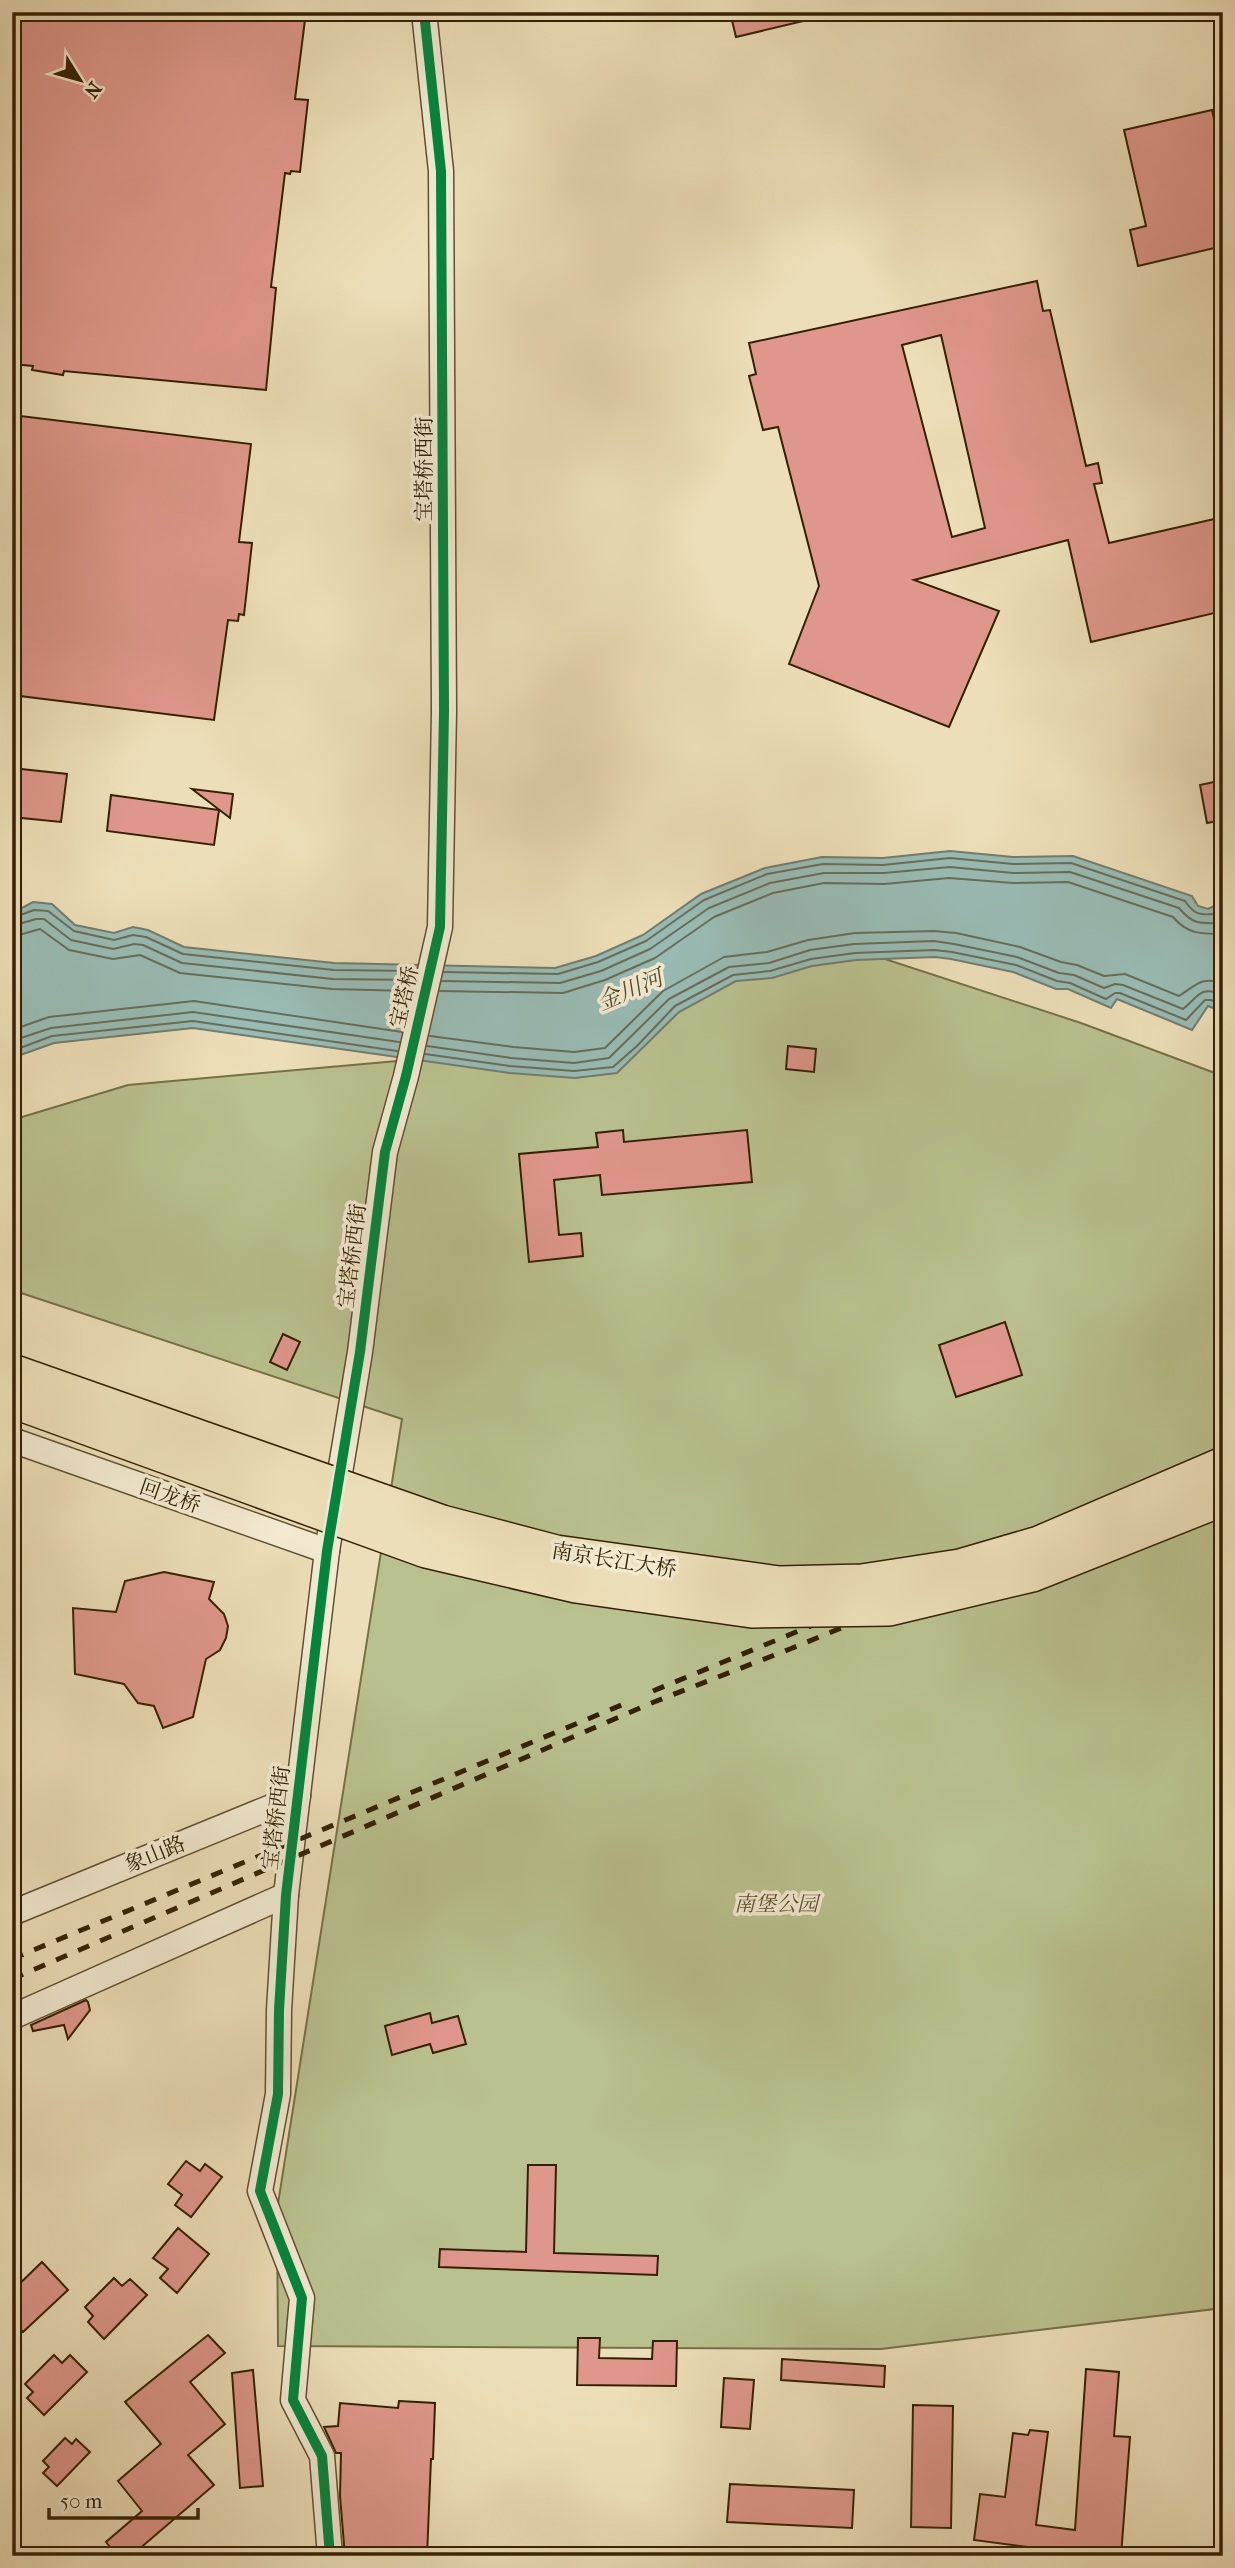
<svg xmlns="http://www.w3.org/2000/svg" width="1235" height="2568" font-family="'IM FELL French Canon','Noto Serif SC',serif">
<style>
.green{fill:#b9c18e;stroke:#767148;stroke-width:2}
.water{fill:#99bbb4;stroke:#717d6d;stroke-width:2}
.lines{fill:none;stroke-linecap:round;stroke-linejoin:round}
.shore{stroke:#666e5b;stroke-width:2}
.building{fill:#df978b;stroke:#342102;stroke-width:2;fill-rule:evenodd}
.minor-casing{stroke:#625030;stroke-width:27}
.minor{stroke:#f3ead1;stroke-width:24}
.rail{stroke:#342102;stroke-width:5;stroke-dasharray:12 12;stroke-linecap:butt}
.highway-bridge-casing{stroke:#342102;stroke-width:38;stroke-linecap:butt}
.highway-bridge{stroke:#ecdeb8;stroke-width:35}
.cycleway-casing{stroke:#f3ead1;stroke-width:15}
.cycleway{stroke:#00873e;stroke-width:10}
.labels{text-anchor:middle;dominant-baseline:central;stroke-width:7;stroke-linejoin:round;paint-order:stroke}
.street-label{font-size:21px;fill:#342102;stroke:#f3ead1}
.park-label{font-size:21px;font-style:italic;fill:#5c512c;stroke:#f3ead1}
.water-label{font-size:23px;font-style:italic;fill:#524f37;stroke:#f3ead1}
</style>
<rect width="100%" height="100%" fill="#ecdeb8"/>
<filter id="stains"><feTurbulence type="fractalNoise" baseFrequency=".00286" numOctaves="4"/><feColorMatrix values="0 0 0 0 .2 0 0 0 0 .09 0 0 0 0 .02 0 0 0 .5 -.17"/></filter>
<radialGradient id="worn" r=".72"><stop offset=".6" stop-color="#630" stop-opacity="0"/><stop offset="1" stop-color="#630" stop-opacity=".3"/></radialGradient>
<path class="green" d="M836,943L1081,1023L1223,1076V2308L881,2349L278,2346L277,2210L402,1419L12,1290V1120L128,1085L476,1054Z"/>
<path class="water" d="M950,851L1013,857L1073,856L1192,896L1198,906L1208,909L1216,905L1223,909V1012L1208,1006L1192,1030L1117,999L1111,1008L1068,989H1056L1013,972L951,959L935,957L856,960L812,966L772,978L736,981L679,1012L617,1073L575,1078L510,1073L193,1028L54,1043L12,1058V913L33,902L52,904L75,925L114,933L133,927L148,930L184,947L334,963L555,968L596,956L643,935L701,894L765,868L822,857L883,858Z"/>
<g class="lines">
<g class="shore">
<path d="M12,918L34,910L48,911L74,931L114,940L133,935L146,937L183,954L334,970L415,971"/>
<path d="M12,926L36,919H44L71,940L113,949L134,944L143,945L182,963L333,979L413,980"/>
<path d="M12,937L40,929L69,950L113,959L140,955L180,973L332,989L411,991"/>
<path d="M444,972L558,974L598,962L646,941L704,900L767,874L823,864L883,865L950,858L1013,864L1071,863L1185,901C1198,920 1204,913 1223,914"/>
<path d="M442,981L560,983L601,971L650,949L709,908L770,883L824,873H884L950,867L1013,873L1070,872L1179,908C1194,926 1201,923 1223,923"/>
<path d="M440,991L563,993L605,980L655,958L714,917L773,893L824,883L884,884L949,878L1013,883L1068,882L1173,917C1187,934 1201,934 1223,934"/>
<path d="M12,1030L49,1017L194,1001L402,1032"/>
<path d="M430,1036L513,1047L574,1052L605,1048L663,991L724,957L767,952L808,940L855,933L934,931L956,933L1020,947L1061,962L1077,965L1104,976L1125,974L1179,996C1195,986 1202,975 1223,984"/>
<path d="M12,1041L51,1028L193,1012L399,1042"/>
<path d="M427,1046L511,1058L574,1063L609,1058L669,999L729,967L769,963L810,950L854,944L934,941L954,944L1017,957L1059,973L1074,975L1104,988L1115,984L1123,985L1183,1009C1199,997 1199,985 1223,995"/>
<path d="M12,1051L52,1036L193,1021L397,1051"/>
<path d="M425,1054L510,1066L574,1071L613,1067L637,1046L675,1006L733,975L770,971L811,959L855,953L934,950L952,952L1016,965L1057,981L1070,983L1106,999L1115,993H1120L1186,1020L1205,1000H1211L1223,1005"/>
</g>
</g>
<g class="building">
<path d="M12,12H306L295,99L308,100L300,172L291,171L290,174L285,173L271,287L276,288L266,390L64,371L63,375L32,370L33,366L12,364Z"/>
<path d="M730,12H815L816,18L736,37Z"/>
<path d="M1212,110L1223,158V246L1138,266L1130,230L1146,226L1124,130Z"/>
<path d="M1037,281L1043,311L1050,310L1086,466L1098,463L1102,483L1094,484L1109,543L1223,517V611L1091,642L1068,540L914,580L999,611L949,727L789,664L819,586L778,427L763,430L749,376L756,374L749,343ZM941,335L985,528L952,537L902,345Z"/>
<path d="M12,415L251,444L239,542L252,543L244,615L239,614L238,621L228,620L214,720L12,695Z"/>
<path d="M12,768L67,774L61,822L12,817Z"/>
<path d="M1223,780V820L1207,823L1200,785Z"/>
<path d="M192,789L233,794L230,818Z"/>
<path d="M111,795L219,810L214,845L107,831Z"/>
<path d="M788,1046L816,1049L814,1072L786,1069Z"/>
<path d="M623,1130L624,1142L747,1130L752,1182L602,1195L600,1175L554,1180L559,1235L581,1233L583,1256L529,1262L519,1154L598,1147L596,1133Z"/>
<path d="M1005,1322L1022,1375L956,1397L939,1345Z"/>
<path d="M283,1334L300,1342L287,1370L270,1362Z"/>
<path d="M164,1572L214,1582L209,1599L224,1614L228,1626L226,1638L220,1650L206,1659L193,1717L163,1728L154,1706L138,1703L124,1684L75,1674L73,1608L116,1612L125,1581Z"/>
<path d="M86,2000L88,2002L90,2010L68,2039L64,2025L33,2031L31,2025Z"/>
<path d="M430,2013L432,2023L458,2016L466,2044L433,2053L430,2044L392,2055L385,2026Z"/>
<path d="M186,2161L200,2171L205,2164L222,2177L191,2217L175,2205L182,2195L168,2184Z"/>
<path d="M528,2165H556L554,2253L658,2256L657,2275L439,2267L440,2249L526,2252Z"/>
<path d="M178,2228L209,2254L177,2293L160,2278L168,2269L153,2258Z"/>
<path d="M42,2262L68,2290L23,2332L12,2320V2291Z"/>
<path d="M114,2278L122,2286L130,2279L147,2295L104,2339L88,2322L93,2316L85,2307Z"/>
<path d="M208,2335L225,2353L190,2382L225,2424L188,2455L214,2485L131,2556H117L106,2542L142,2511L118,2481L161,2444L125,2402Z"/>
<path d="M578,2338H600L599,2358L652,2359L653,2341H677L676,2386L577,2385Z"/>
<path d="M54,2355L62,2363L70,2355L87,2372L44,2415L27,2398L33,2392L25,2384Z"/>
<path d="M782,2359L885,2366L884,2387L781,2380Z"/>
<path d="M1086,2369L1119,2372L1114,2436L1130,2437L1121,2556H1073V2553L974,2540L980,2494L1005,2497L1013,2433L1028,2435L1030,2430L1048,2432L1036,2525L1075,2530Z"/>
<path d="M253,2370L263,2486L240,2488L232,2373Z"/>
<path d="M724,2378L754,2380L750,2429L721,2427Z"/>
<path d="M399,2401L435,2403L433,2459H431L427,2556H345L340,2496L341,2453H336L324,2427L338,2426L340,2403L398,2408Z"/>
<path d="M913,2405L953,2406L951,2528L911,2527Z"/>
<path d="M65,2438L72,2444L76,2439L90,2452L57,2486L43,2473L49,2467L43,2461Z"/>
<path d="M730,2484L854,2490L852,2528L727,2522Z"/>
</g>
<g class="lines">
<defs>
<g id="minor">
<path d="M12,1440L327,1551"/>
<path d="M12,1913L298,1796"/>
<path d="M12,2017L286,1895"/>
<path d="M330,2556L322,2456L293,2400L302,2298L260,2191L278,2094L279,2010L286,1895L327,1551L360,1352L385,1152L406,1076L440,927L444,711L441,171L424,12"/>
</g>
</defs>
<use href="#minor" class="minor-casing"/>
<use href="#minor" class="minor"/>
<g class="rail">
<path d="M653,1691L1223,1456"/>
<path d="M12,1959L631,1701"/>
<path d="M12,1979L654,1702L790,1649L1223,1471"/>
</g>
<defs>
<g id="highway-bridge">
<path d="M12,1372L442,1523L556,1553L779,1584L862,1582L960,1567L1039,1544L1223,1465"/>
<path d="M12,1400L426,1550L576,1585L752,1610L889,1608L1032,1574L1223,1498"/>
</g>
</defs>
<use href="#highway-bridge" class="highway-bridge-casing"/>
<use href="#highway-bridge" class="highway-bridge"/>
<defs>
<path id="cycleway" d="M330,2556L322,2456L293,2400L302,2298L260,2191L278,2094L279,2010L286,1895L327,1551L360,1352L385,1152L406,1076L440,927L444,711L441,171L424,12"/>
</defs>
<use href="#cycleway" class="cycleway-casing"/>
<use href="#cycleway" class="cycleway"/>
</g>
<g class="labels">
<g class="street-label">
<text transform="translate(424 469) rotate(-90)">宝塔桥西街</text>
<text transform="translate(404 997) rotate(-77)">宝塔桥</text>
<text transform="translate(352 1256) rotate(-83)">宝塔桥西街</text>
<text transform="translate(170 1496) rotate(19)">回龙桥</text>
<text transform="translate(614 1560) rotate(9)">南京长江大桥</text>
<text transform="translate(276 1818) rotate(-83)">宝塔桥西街</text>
<text transform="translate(155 1854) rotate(-22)">象山路</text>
</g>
<g class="park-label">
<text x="776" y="1904">南堡公园</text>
</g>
<g class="water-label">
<text transform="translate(630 990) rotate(-23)">金川河</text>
</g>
</g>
<rect width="1235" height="2568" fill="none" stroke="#ecdeb8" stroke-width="42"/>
<rect x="14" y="14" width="1207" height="2540" fill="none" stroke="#342102" stroke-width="3.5"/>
<rect x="21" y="21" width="1193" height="2526" fill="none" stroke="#342102" stroke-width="2"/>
<g transform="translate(80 80) rotate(127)" stroke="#f3ead1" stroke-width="5" paint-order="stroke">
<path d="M0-5L12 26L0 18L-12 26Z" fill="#342102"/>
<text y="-10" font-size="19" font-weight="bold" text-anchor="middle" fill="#342102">N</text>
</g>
<path d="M49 2508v10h149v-10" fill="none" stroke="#342102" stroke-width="3.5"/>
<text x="60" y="2508" font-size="21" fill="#342102" stroke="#f3ead1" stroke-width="5" paint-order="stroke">50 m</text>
<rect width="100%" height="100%" filter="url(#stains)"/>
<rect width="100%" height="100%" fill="url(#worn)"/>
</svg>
